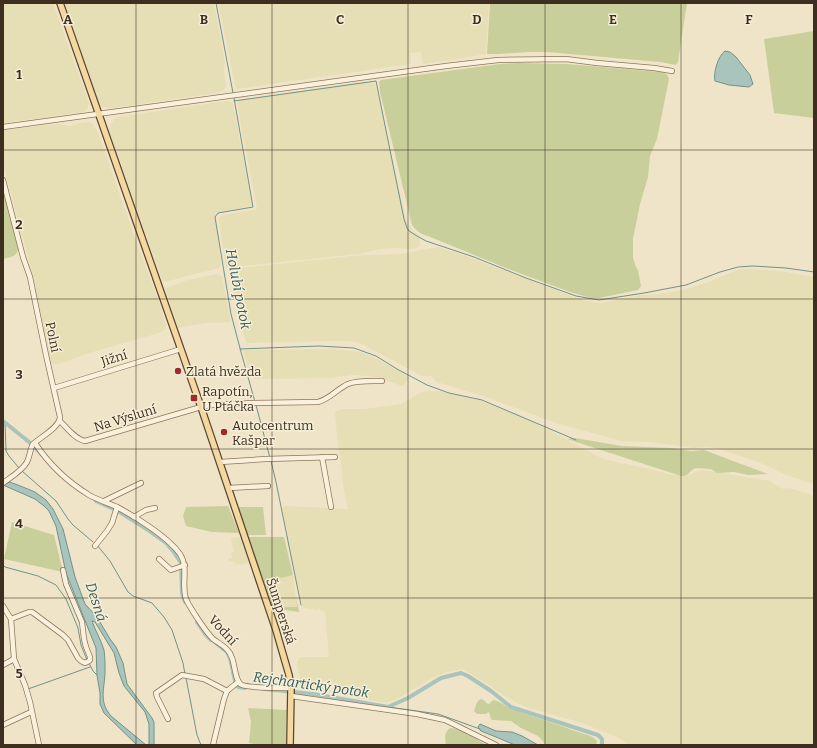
<svg xmlns="http://www.w3.org/2000/svg" width="817" height="748" font-family="Bitter,serif">
<style>
.farmland{fill:#e6deb5}
.green{fill:#c9cf9b}
.water{fill:#a9c4bc;stroke:#6f938a}
.lines{fill:none;stroke-linecap:round;stroke-linejoin:round}
.stream{stroke:#6f938a;stroke-width:1}
.canal{stroke:#a9c4bc;stroke-width:4}
.minor-casing{stroke:#8d765c;stroke-width:6}
.major-casing{stroke:#5b4430;stroke-width:8}
.minor{stroke:#faf1dc;stroke-width:4.5}
.major{stroke:#f3d9a0;stroke-width:5.5}
.grid{fill:none;stroke:#3d2e20;stroke-width:1;stroke-opacity:0.55}
.poi-dot{fill:#9e2a2b;stroke:#f7eed8;stroke-width:1.5}
.labels{text-anchor:middle;dominant-baseline:central;stroke-width:3;stroke-linejoin:round;paint-order:stroke}
.street-label{font-size:13px;fill:#3d2e20;stroke:#f7eed8}
.poi-label{font-size:13px;fill:#3d2e20;stroke:#f7eed8;text-anchor:start}
.water-label{font-size:14px;font-style:italic;fill:#2f5d5a;stroke:#f7eed8}
.grid-label{font-size:13px;text-anchor:middle;font-weight:bold;fill:#3d2e20;stroke:#f7eed8;stroke-width:3;stroke-linejoin:round;paint-order:stroke}
</style>
<rect width="100%" height="100%" fill="#f0e4c8"/>
<g class="farmland">
<path d="M3,3H53L89,103L88,107L84,112L3,123Z"/>
<path d="M64,3H214L225,63L224,72L226,86L225,89L216,93L111,108L102,107L100,105Z"/>
<path d="M218,3H489L486,54L452,60L423,64L421,52L410,53L411,64L236,89Z"/>
<path d="M362,82H370L374,83L376,86L406,220L409,226L419,237L420,242V245L417,248L411,249L396,248L381,249L358,254L226,268L219,219L221,216L223,215L257,209L242,131L237,103L238,101L245,99Z"/>
<path d="M227,101L231,102L233,104L252,205L240,208L215,213L221,263L219,268L168,281L163,282L162,280L109,130L110,125L114,120L117,117Z"/>
<path d="M89,122L93,124L98,132L105,151L125,210L160,305L166,325V328L162,332L89,353L59,364H54L50,363L32,272L3,164V130L59,124L70,126L79,123Z"/>
<path d="M438,247L461,254L582,300L601,303L642,295L659,294L682,290L706,283L737,270L746,269L780,271L814,277V484L786,475L761,463L719,449L707,447L694,448L686,447L651,442L622,441L559,424L483,396L437,382L431,376H422L360,343L349,341H337L246,343L233,292L231,269L352,256L401,254L426,249Z"/>
<path d="M217,274L222,277L231,322L207,323L186,326L178,328L166,293V288L188,280Z"/>
<path d="M332,349L361,352L379,360L404,373L408,377V379L404,385L402,386L379,378L368,376L353,375L330,378L255,379L250,375L243,350Z"/>
<path d="M428,391H439L481,401L516,414L549,430L603,459L649,469L673,475L686,476L698,471L703,470L770,481L783,489L790,488L809,494L814,497V745H629L615,736L605,732L579,722L525,707L506,697L480,679L463,669L447,672L434,677L395,700L388,702H381L344,695L339,692L336,687H331L330,691L325,692L306,689L302,687L297,663L299,658L300,657H329L325,612L320,610L319,604V610L303,608L286,537L295,536H288L282,508L285,506L348,509L343,484L342,470L337,436L335,414L337,411L342,409H365L393,405L401,404L422,392Z"/>
<path d="M241,537L250,563L236,565V563L228,560L229,558H232L231,553L234,552L231,538Z"/>
<path d="M293,575L297,607H280L272,579Z"/>
</g>
<g class="green">
<path d="M490,3H687L678,62L676,65L660,62L547,52H528L499,54H487Z"/>
<path d="M814,31V118L774,113L764,39Z"/>
<path d="M518,63L567,64L661,72C665,73 668,74 669,79L657,139L650,156L648,177L640,204L633,239V258L636,267L638,270L641,286L638,290L599,298H591L570,292L501,266L428,236C420,234 417,231 412,225L380,92L379,82L381,80L500,64Z"/>
<path d="M3,190L18,248C18,257 10,257 3,259Z"/>
<path d="M575,438L622,446L671,448L691,451L704,450L768,474L748,475L734,472L717,473L711,469L696,468L692,470L688,474L685,476H681L567,439Z"/>
<path d="M228,506L239,533L212,532L186,526L183,516L186,507Z"/>
<path d="M238,507H263L266,535H247Z"/>
<path d="M12,522L54,535L63,572L4,559Z"/>
<path d="M249,537H284L293,575L272,580L280,607H297L296,596L299,612L272,608L249,538Z"/>
<path d="M482,699L485,701L486,703L489,704L493,700C500,701 505,706 512,709C533,717 554,723 575,731C583,734 591,734 597,741L596,745H545L543,741L538,736L521,728L511,721L493,720L491,719L489,712L486,714H477L474,711C476,706 476,700 482,699Z"/>
<path d="M248,708L287,710L286,745H258L249,743L251,722Z"/>
<path d="M450,728C461,728 476,739 486,745H446C445,739 444,732 450,728Z"/>
</g>
<g class="water">
<path d="M725,51L730,52L736,57L750,75L753,84L749,87L729,85L715,81C713,73 718,56 725,51Z"/>
<path d="M3,480L18,485L35,492L46,500L53,509L63,529L75,577L85,604L97,617L110,639L116,647L123,663L127,684L152,718L154,722V745H149V724L145,712L124,686L119,673L114,653L95,622L92,621C95,630 101,640 104,650C105,656 105,665 105,671C105,688 98,701 111,716L146,745H137L104,713L100,704V693L97,675L96,648L66,573L56,526L49,511L44,506L35,499L3,485Z"/>
<path d="M480,724L496,731L512,732L522,736L538,745H515L496,737L481,731L478,727Z"/>
</g>
<g class="lines">
<g class="stream">
<path d="M216,3L233,93"/>
<path d="M234,98L253,207L218,213L215,217L231,314L241,352L255,402"/>
<path d="M234,101L376,81L404,219L407,228L409,231L417,236L426,241L474,257L526,278L576,296L599,300L644,293L686,285L720,272L738,267L753,266L786,268L814,272"/>
<path d="M240,349L319,346L354,348L376,356L397,369L427,385L449,393L482,400L576,440"/>
<path d="M256,405L270,458"/>
<path d="M5,422L6,451L9,456L19,468"/>
<path d="M271,461L276,482L301,605"/>
<path d="M22,471L56,501L68,519L73,525L93,542"/>
<path d="M97,545L110,561L128,592L133,596L152,603L164,617L172,630L183,663L185,674"/>
<path d="M3,565L5,567L38,576L56,585L66,599L78,628L81,645L87,660"/>
<path d="M89,663L93,671L97,675"/>
<path d="M186,678L197,735L201,745"/>
<path d="M28,689L90,667"/>
<path d="M388,707L438,714L480,729"/>
</g>
<g class="canal">
<path d="M3,421L34,446L41,454"/>
<path d="M96,501L118,511L148,530L166,543L173,551L181,563L182,593L185,602"/>
<path d="M197,622L206,635L211,640"/>
<path d="M217,644L227,652L230,658L235,681L238,687L245,688"/>
<path d="M264,689L313,694L388,707L408,698L441,678L461,673L468,676L491,691L511,707L598,735L602,739V745"/>
</g>
<defs>
<g id="minor">
<path d="M3,127L446,66L498,60L566,59L597,63L654,68L672,71"/>
<path d="M3,180L23,257L30,277L46,355L60,417C60,427 41,437 33,444C30,449 30,456 27,462C22,471 11,477 3,483"/>
<path d="M54,388L181,349"/>
<path d="M60,421C67,428 75,439 85,441L201,407L210,405L254,403L318,402C330,399 337,389 348,384C357,380 373,381 382,381"/>
<path d="M35,443C48,463 68,482 89,495C98,500 108,503 117,507C136,517 168,537 180,554C189,568 181,584 186,599C190,608 206,632 213,639C221,645 229,648 232,658C235,665 235,682 242,685C250,688 282,688 291,688"/>
<path d="M322,457L331,507"/>
<path d="M220,462L266,459L335,457"/>
<path d="M229,488L268,486"/>
<path d="M104,501L141,483"/>
<path d="M134,517L146,510L155,508"/>
<path d="M95,546L107,531L112,523L117,507"/>
<path d="M159,559L171,570L185,565"/>
<path d="M3,606L11,619L14,659L25,685L30,702L39,745"/>
<path d="M11,619L29,612H32L63,635L68,640L78,658L81,661L85,663L89,661L90,660V657L86,647L84,639L82,622L66,584L63,570"/>
<path d="M3,665L14,659"/>
<path d="M291,696L417,714L445,720L496,745"/>
<path d="M168,719L157,697L156,693L182,675L204,679L227,691"/>
<path d="M3,725L31,712"/>
<path d="M213,745L224,699L227,691L238,682"/>
</g>
<path id="major" d="M60,3L201,407L276,630L289,675L291,689L290,745"/>
</defs>
<use href="#minor" class="minor-casing"/>
<use href="#major" class="major-casing"/>
<use href="#minor" class="minor"/>
<use href="#major" class="major"/>
</g>
<path class="grid" d="M136,3V745M272,3V745M408,3V745M545,3V745M681,3V745M3,150H814M3,299H814M3,449H814M3,598H814"/>
<g class="poi-dot">
<circle cx="178" cy="371" r="4"/>
<rect x="190" y="394" width="8" height="8" rx="2"/>
<circle cx="224" cy="432" r="4"/>
</g>
<g class="labels">
<g class="street-label">
<text transform="translate(53 337) rotate(78)">Polní</text>
<text transform="translate(114 358) rotate(-17)">Jižní</text>
<text transform="translate(125 418) rotate(-17)">Na Výsluní</text>
<text transform="translate(281 611) rotate(72)">Šumperská</text>
<text transform="translate(223 630) rotate(47)">Vodní</text>
</g>
<g class="poi-label">
<text x="186" y="371">Zlatá hvězda</text>
<text x="202" y="391">Rapotín,<tspan x="202" dy="15">U Ptáčka</tspan></text>
<text x="232" y="425">Autocentrum<tspan x="232" dy="15">Kašpar</tspan></text>
</g>
<g class="water-label">
<text transform="translate(238 289) rotate(79)">Holubí potok</text>
<text transform="translate(96 602) rotate(72)">Desná</text>
<text transform="translate(311 685) rotate(8)">Rejchartický potok</text>
</g>
</g>
<g class="grid-label">
<text x="68" y="24">A</text>
<text x="204" y="24">B</text>
<text x="340" y="24">C</text>
<text x="477" y="24">D</text>
<text x="613" y="24">E</text>
<text x="749" y="24">F</text>
<text x="19" y="79">1</text>
<text x="19" y="229">2</text>
<text x="19" y="379">3</text>
<text x="19" y="528">4</text>
<text x="19" y="678">5</text>
</g>
<rect width="817" height="748" fill="none" stroke="#3d2e20" stroke-width="8"/>
</svg>
